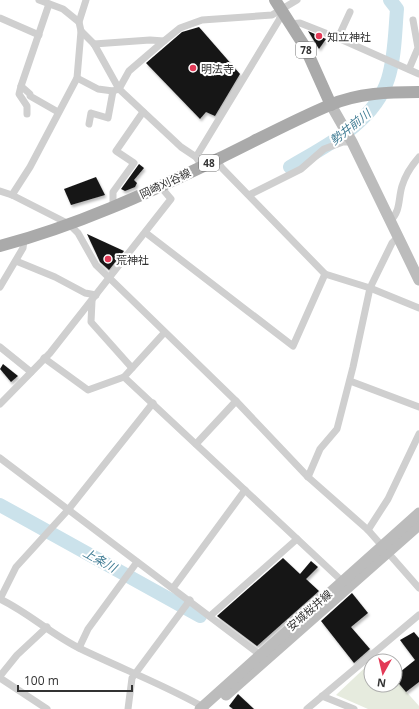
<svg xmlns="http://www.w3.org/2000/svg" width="419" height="709" font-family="'Open Sans','Noto Sans JP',sans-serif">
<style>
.green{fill:#e6ebde}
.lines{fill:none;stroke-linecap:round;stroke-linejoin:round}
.river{stroke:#cbe2eb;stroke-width:14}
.building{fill:#191919;filter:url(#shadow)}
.street{stroke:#cfcfcf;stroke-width:7}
.secondary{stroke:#bcbcbc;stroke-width:11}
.primary{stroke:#aaa;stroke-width:12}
.poi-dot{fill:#e33a57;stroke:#fff;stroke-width:1.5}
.labels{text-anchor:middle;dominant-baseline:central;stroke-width:4;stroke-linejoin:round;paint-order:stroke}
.shield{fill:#fff;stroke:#707070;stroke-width:1}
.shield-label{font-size:10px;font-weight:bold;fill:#323232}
.poi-label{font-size:11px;fill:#323232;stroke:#fff;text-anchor:start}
.street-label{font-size:11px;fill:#323232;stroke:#fff}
.water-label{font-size:12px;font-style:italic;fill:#407c94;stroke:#fff}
</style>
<defs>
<filter id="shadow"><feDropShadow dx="1.5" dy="2.5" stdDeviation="1" flood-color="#0004"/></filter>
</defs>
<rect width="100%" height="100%" fill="#fff"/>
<path class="green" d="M371,662V685H395V679L419,706V709H368L336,695Z"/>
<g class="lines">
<g class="river">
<path d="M290,167C327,145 374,123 388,79C395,57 395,32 397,9L390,0"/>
<path d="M0,505L200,616"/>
</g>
</g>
<g class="building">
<path d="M199,27L240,74L215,116L206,112L200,119L146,63L182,32Z"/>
<path d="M308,31L326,39L319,49Z"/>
<path d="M139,164L144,168L134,180L137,183L135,187L125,191L121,189Z"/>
<path d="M96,177L105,195L71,205L64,189Z"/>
<path d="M87,234L124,251L109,270L100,262Z"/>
<path d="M3,364L18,376L11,382L0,369Z"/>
<path d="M283,558L300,574L311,561L318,567L306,579L319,591L257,646L217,616Z"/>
<path d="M352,593L368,613L351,627L370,649L354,663L321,621Z"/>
<path d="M414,632L419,638V682L406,692L395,679V676L415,660L400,640Z"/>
<path d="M238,694L254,709H233L229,706Z"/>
</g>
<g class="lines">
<g class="street">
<path d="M39,0L63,9L79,22L81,31L94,44L119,89L181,147L196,157L202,166"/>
<path d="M49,4L21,86L30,94V96L58,112"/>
<path d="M0,18L39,35"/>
<path d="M79,22L86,0"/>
<path d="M290,24L300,23L338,38L419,74"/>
<path d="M338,38L350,12"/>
<path d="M94,44L150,40L164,41L180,28L202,20L272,15L297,0"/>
<path d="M409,69L418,48L413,20"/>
<path d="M77,78L98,89L113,91L119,89L129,71L164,41"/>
<path d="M21,86L19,94L27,106V114"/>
<path d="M89,124L91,113L108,118L113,91"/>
<path d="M196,157L279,20L282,11"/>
<path d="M217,160L222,168L325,274L370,288L419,308"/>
<path d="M0,191L12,195L69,224L78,233L96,265L236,401L308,477L368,530L419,588"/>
<path d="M12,195L30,167L77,78L81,31"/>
<path d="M249,195L301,169L324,149L343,142H352"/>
<path d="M113,207V192L134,163L116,151L143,112"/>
<path d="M390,221C401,211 398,199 402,186C405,176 412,165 419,157"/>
<path d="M146,233L293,346L325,274"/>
<path d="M16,261L55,277L85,293L96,295"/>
<path d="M0,287L23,248L24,240"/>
<path d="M92,301L91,322L132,368"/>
<path d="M164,333L124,377L342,581"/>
<path d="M0,347L31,372"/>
<path d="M44,358L88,390L124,377"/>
<path d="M350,381L419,407"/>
<path d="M0,404L50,353L171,199L160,186"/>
<path d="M196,444L236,401"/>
<path d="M0,458L263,657"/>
<path d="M308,477L320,449L337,429L353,367L370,288L392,243L398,237"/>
<path d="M368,530L388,499L419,434"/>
<path d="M173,588L245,490"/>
<path d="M0,599L16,567L68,510L153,403"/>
<path d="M0,599C29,613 52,635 81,649C122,669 165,685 205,708"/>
<path d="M210,616L297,539"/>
<path d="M79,648L88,629L137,562"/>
<path d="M0,676L17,655L47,627"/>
<path d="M0,678L47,709"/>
<path d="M322,696L354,709"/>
<path d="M128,709L132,678L190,600"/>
<path d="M307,709L419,615"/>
</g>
<g class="secondary">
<path d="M331,105L352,142L419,280"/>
<path d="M226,695L419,525"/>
<path d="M200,709L419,513"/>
</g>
<g class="primary">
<path d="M275,0L305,47L331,105"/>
<path d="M0,246C76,226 148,193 218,159C255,141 292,121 330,105C358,93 389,92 419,92"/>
</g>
</g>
<g class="poi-dot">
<circle cx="319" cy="36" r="4"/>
<circle cx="193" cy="68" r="4"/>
<circle cx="108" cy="259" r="4"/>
</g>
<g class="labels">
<g class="shield">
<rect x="296" y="42" width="20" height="16" rx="3"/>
<rect x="199" y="155" width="20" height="16" rx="3"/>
</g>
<g class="shield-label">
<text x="306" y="50">78</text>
<text x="209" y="163">48</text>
</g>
<g class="poi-label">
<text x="327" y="36">知立神社</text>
<text x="201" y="68">明法寺</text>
<text x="116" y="259">荒神社</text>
</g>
<g class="street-label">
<text transform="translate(165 183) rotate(-25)">岡崎刈谷線</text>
<text transform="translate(309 610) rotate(-41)">安城桜井線</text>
</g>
<g class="water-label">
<text transform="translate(350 127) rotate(-39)">勢井前川</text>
<text transform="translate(100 560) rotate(29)">上条川</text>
</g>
</g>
<g transform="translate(383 673) rotate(188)"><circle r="19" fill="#ffffff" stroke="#adadad"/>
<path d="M0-3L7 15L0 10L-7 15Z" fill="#e33a57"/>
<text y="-6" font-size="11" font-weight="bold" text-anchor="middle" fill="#323232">N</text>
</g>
<path d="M18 685v6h114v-6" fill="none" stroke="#323232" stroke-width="2"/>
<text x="24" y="685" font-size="12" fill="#323232" stroke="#ffffff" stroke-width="3" paint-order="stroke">100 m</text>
</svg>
